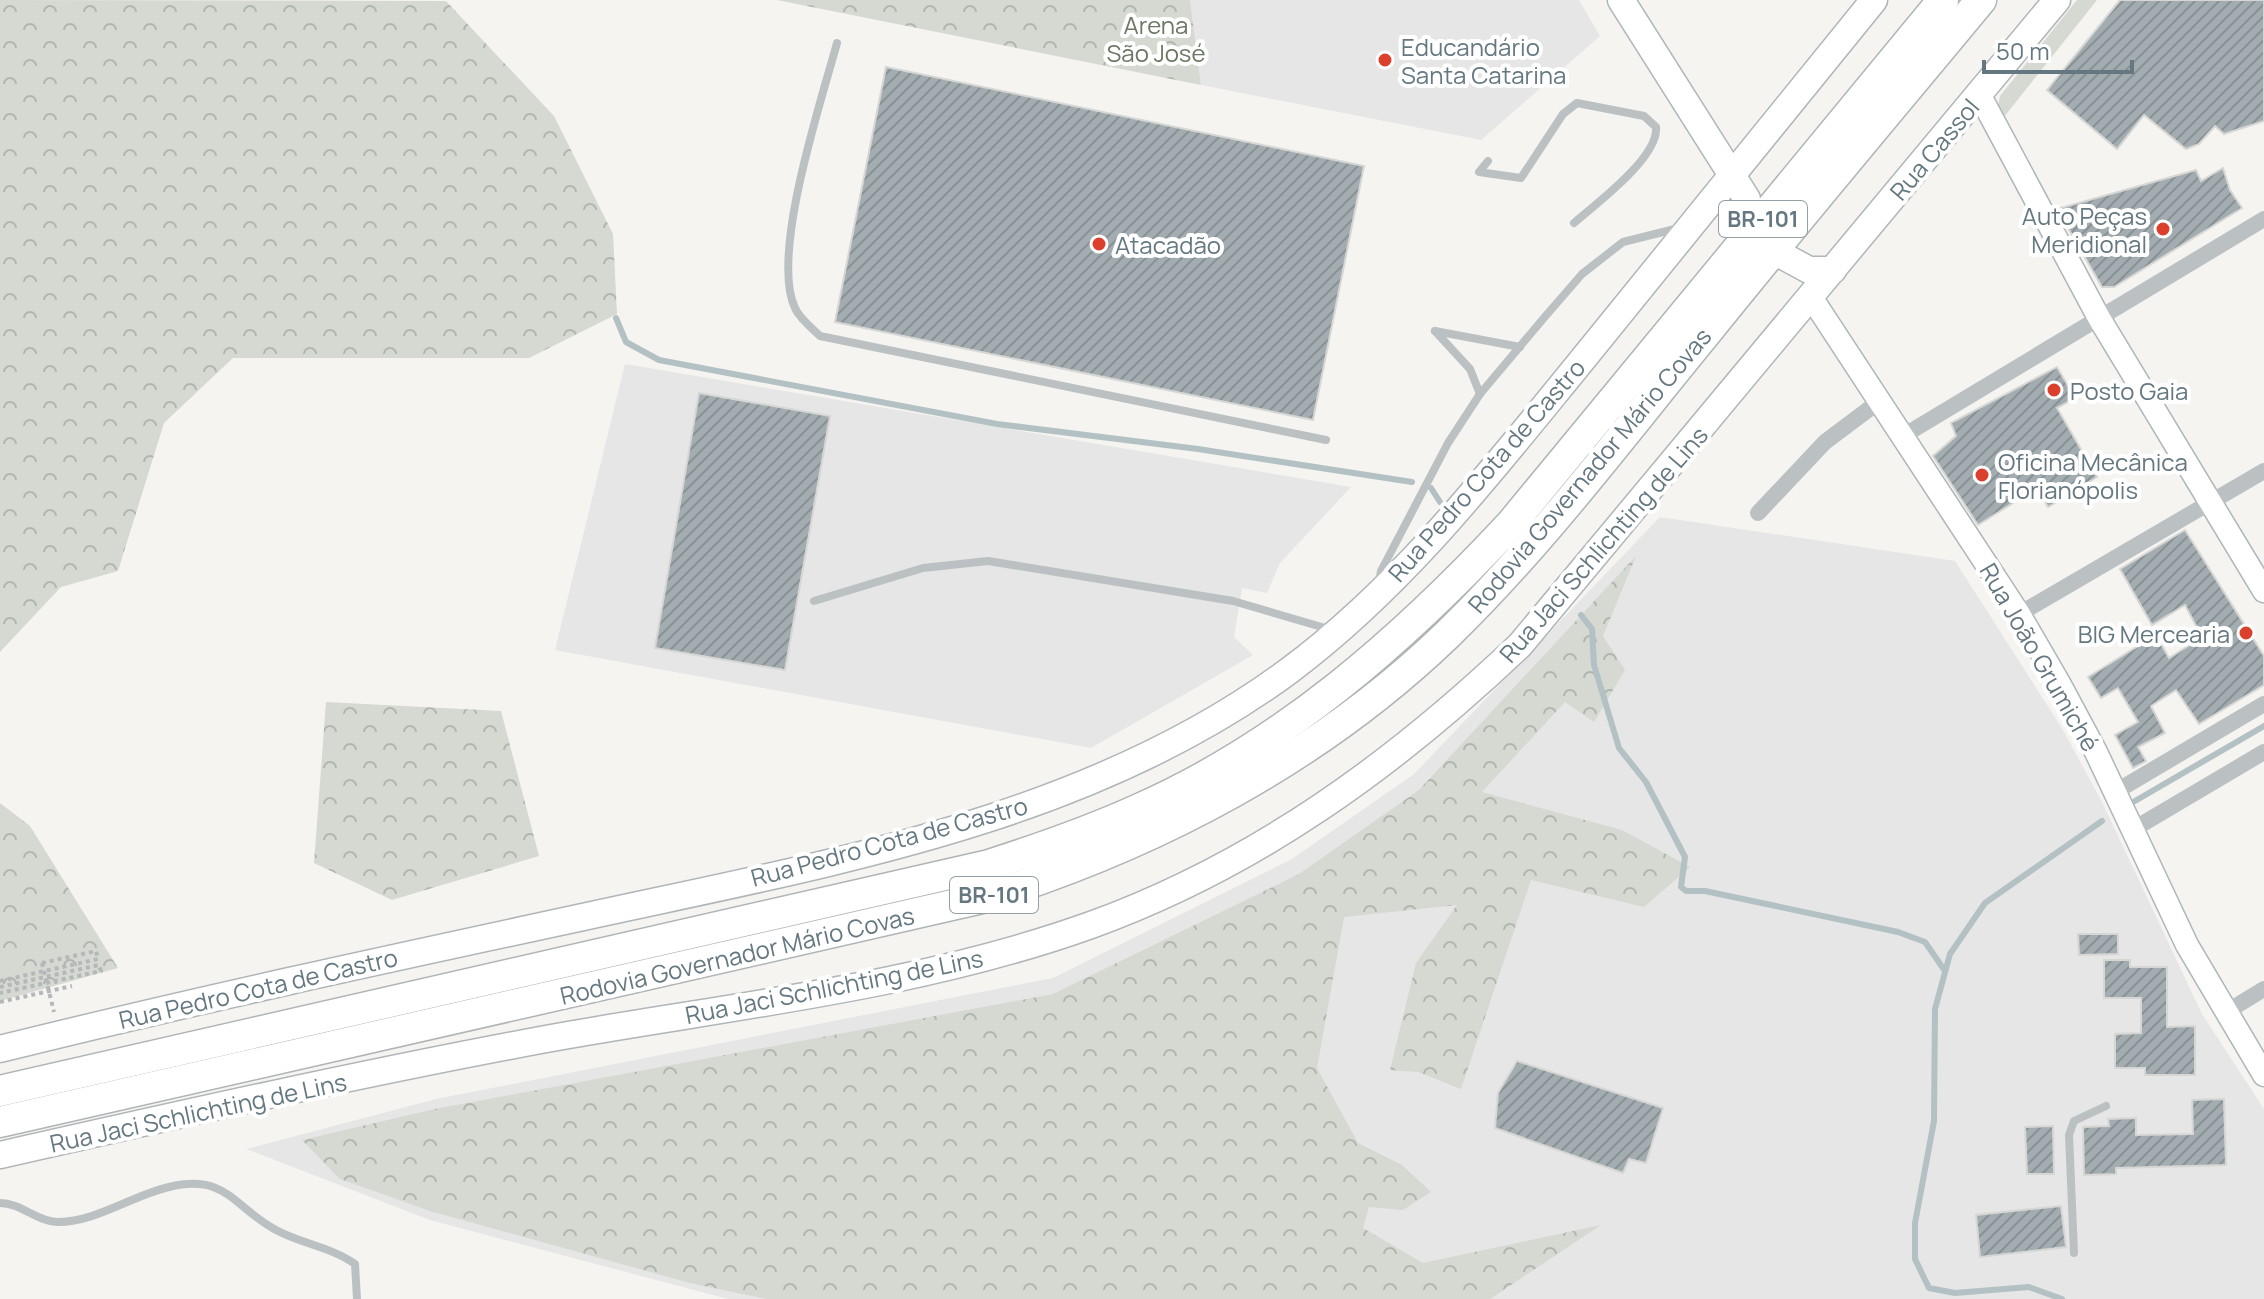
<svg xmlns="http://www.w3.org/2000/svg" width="2264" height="1299" font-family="Manrope,sans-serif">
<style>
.built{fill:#e5e6e5}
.green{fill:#d5d9d1}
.forest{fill:url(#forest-crowns)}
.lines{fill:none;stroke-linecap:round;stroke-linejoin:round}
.stream{stroke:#b3c1c4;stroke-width:6}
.building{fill:url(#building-hatch);stroke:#d6d6d4;stroke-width:2}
.secondary-casing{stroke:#aeb5b8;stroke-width:25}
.primary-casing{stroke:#afb5b8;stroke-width:29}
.motorway-casing{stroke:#afb4b6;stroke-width:33}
.path{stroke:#b4b8ba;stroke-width:4;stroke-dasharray:4 4;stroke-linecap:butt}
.service{stroke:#bbc1c3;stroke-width:8}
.minor{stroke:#bbc1c3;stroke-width:16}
.secondary{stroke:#fff;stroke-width:22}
.primary{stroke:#fff;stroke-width:26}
.motorway{stroke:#fff;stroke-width:30}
.path-bridge{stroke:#b4b8ba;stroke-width:4;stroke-dasharray:4 4;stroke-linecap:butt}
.poi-dot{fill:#da402c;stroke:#fff;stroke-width:3}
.labels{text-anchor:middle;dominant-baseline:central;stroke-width:8;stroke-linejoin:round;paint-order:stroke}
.shield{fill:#fff;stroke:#93a0a7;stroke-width:2}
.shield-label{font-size:22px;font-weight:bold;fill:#657881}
.park-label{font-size:24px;fill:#6a7864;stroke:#fff}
.poi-label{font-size:24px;fill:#657881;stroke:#fff;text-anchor:start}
.street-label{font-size:24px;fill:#657881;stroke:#fff}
</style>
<defs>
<pattern id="forest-crowns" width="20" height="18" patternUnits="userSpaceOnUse" patternTransform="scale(2)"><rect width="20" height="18" fill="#d5d9d1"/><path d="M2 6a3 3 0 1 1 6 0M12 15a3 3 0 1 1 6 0" fill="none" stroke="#b0b5af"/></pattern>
<pattern id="building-hatch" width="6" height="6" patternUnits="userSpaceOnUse" patternTransform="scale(2)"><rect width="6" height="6" fill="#a3adb1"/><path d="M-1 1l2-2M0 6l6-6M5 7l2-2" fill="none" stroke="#889295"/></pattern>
</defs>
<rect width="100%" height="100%" fill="#f5f4f1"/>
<g class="built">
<path d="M1190,0H1579L1600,36L1481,140L1201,85Z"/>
<path d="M625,364L1351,487L1280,563L1267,593L1242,588L1234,637L1253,655L1091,748L555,650Z"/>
<path d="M1660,517L1955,561L2063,730L2102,802L2202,1014L2264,1109V1299H728L430,1220L246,1149L436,1099L1053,978L1292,859L1414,774Z"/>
</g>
<path class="green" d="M2077,0H2097L2004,117L1998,106L2000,96Z"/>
<g class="forest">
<path d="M0,0L446,1L554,116L613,234L617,314L529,358H233L164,423L118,571L61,587L0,652Z"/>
<path d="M777,0H1190L1201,85Z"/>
<path d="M1636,556L1603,636L1625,670L1594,722L1565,702L1482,792L1622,830L1690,867L1644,907L1531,880L1461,1089L1418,1072L1390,1070L1416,963L1457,905L1344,917L1317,1068L1358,1143L1402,1165L1431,1192L1403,1210L1369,1207L1363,1228L1423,1263L1601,1225L1490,1299H767L690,1283L430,1211L340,1179L302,1140L435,1109L1053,994L1299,874L1419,790Z"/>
<path d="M326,702L501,711L539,856L392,900L314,863Z"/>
<path d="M0,803L30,826L118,968L0,1001Z"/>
</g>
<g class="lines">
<g class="stream">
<path d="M616,318L626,342L659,360L997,424L1198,449L1412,482"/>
<path d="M1431,488L1440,502"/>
<path d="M1581,615L1592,629L1594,665L1619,748L1646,782L1685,857L1681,887L1686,891H1705L1898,932L1925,942L1945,971"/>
<path d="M2135,801L2264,726"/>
<path d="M2062,1299L2029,1287L1955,1293L1929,1288L1915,1259V1223L1934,1121L1935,1009L1950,954L1985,903L2102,821"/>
</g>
</g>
<g class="building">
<path d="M2120,0H2264V121L2224,134L2215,126L2199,144L2186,149L2144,115L2117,149L2047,90Z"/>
<path d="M886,67L1364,166L1313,420L835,322Z"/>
<path d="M2223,168L2230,190L2242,208L2114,287H2102L2057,209L2196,170L2201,181Z"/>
<path d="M2057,367L2075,398L2057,408L2097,477L2048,507L2037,488L1978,525L1933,456L1956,436L1951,423Z"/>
<path d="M699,393L830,416L785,670L655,648Z"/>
<path d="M2185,530L2264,656V685L2199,724L2176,690L2151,706L2165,733L2138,747L2146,761L2133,768L2115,735L2138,722L2118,688L2101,698L2088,677L2156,635L2169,658L2202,637L2185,605L2152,625L2120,569Z"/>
<path d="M2078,934H2118V954L2079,955Z"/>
<path d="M2104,960H2130V967H2167V1027L2195,1026V1075H2145V1068H2115V1034L2141,1033V998H2104Z"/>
<path d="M1517,1061L1663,1108L1646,1163L1629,1159L1623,1173L1495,1128L1498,1093Z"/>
<path d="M2224,1099L2226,1165L2116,1168V1174L2084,1175L2083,1127L2109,1126L2108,1119L2136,1118V1135L2193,1134L2192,1100Z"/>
<path d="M2053,1126L2054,1174H2027L2025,1127Z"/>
<path d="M2061,1206L2066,1247L1980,1257L1976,1215Z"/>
</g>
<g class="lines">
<defs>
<g id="secondary">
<path d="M1979,94L2099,318L2264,591"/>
<path d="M1811,297L2019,614L2059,683L2096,752L2187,945L2264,1075"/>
</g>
<g id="primary">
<path d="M1621,0L1747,199"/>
<path d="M1785,257L1809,270H1833"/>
<path d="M0,1049C193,1001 388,959 583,917C824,864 1087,821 1290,670C1405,584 1493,469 1583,359C1680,239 1777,119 1874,0"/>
<path d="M0,1155C181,1114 363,1073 546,1039C728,1006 915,988 1091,925C1256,865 1394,765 1520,645L2057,0"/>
</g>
<g id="motorway">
<path d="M0,1091L989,865C1039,849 1088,832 1137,810C1283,746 1404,639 1511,524L1943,0"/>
<path d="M0,1122L987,897C1156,844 1318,759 1447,635C1542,543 1622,435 1706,333C1796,221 1889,111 1981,0"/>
</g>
</defs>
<use href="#secondary" class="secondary-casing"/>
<use href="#primary" class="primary-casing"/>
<use href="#motorway" class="motorway-casing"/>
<path class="path" d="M42,963L54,1012"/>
<g class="service">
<path d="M837,43C821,102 770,255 795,308C799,318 812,328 820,336L1326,440"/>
<path d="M1488,161L1479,172L1521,178L1563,114L1577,103L1644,116L1656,127C1659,157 1597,203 1574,223"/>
<path d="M1435,331L1520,347"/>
<path d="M1435,331L1470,369L1480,394"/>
<path d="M1379,583L1381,571L1448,443L1480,394L1543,319L1582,274L1623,242L1679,228"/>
<path d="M814,601L923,568L988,561L1233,601L1332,630"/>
<path d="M0,1203C21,1203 36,1221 57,1222C94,1223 133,1195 169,1187C227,1173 233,1207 276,1230C302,1244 331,1247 355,1264L357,1299"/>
<path d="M2074,1253L2069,1135L2074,1121L2106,1106"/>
</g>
<g class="minor">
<path d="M1903,436L2264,219"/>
<path d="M1758,513L1825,442L1881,400"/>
<path d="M2019,614L2264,471"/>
<path d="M2115,792L2264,704"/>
<path d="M2132,830L2264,752"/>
<path d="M2226,1012L2264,989"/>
</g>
<use href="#secondary" class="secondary"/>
<use href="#primary" class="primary"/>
<use href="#motorway" class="motorway"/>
<g class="path-bridge">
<path d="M0,981L98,959L96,951L42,963"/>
<path d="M0,987L99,965L101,971L0,993"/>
<path d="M0,1002L72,986"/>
</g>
</g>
<g class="poi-dot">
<circle cx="1385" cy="60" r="8"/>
<circle cx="2163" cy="229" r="8"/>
<circle cx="1099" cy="244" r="8"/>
<circle cx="2054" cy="390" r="8"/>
<circle cx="1982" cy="475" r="8"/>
<circle cx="2246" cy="633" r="8"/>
</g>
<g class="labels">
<g class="shield">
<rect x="1719" y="201" width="88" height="36" rx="6"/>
<rect x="950" y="877" width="88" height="36" rx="6"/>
</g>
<g class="shield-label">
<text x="1763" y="219">BR-101</text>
<text x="994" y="895">BR-101</text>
</g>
<g class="park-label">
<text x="1156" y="24">Arena<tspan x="1156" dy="28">São José</tspan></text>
</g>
<g class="poi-label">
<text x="1401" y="46">Educandário<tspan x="1401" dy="28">Santa Catarina</tspan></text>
<text x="2147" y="215" text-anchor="end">Auto Peças<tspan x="2147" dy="28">Meridional</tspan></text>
<text x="1115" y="244">Atacadão</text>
<text x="2070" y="390">Posto Gaia</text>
<text x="1998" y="461">Oficina Mecânica<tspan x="1998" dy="28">Florianópolis</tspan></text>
<text x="2230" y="633" text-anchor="end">BIG Mercearia</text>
</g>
<g class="street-label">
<text transform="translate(1934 149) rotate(-50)">Rua Cassol</text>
<text transform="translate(1486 470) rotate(-49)">Rua Pedro Cota de Castro</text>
<text transform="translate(1589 470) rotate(-50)">Rodovia Governador Mário Covas</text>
<text transform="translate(1603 544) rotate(-49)">Rua Jaci Schlichting de Lins</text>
<text transform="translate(2040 657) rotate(60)">Rua João Grumiché</text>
<text transform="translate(889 841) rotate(-15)">Rua Pedro Cota de Castro</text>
<text transform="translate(737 955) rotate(-13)">Rodovia Governador Mário Covas</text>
<text transform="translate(834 986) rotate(-11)">Rua Jaci Schlichting de Lins</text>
<text transform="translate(258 988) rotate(-13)">Rua Pedro Cota de Castro</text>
<text transform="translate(198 1112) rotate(-12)">Rua Jaci Schlichting de Lins</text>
</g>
</g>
<path d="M1984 60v12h148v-12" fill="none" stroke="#657881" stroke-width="4"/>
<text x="1996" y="60" font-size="24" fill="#657881" stroke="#ffffff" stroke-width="6" paint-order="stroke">50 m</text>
</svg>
